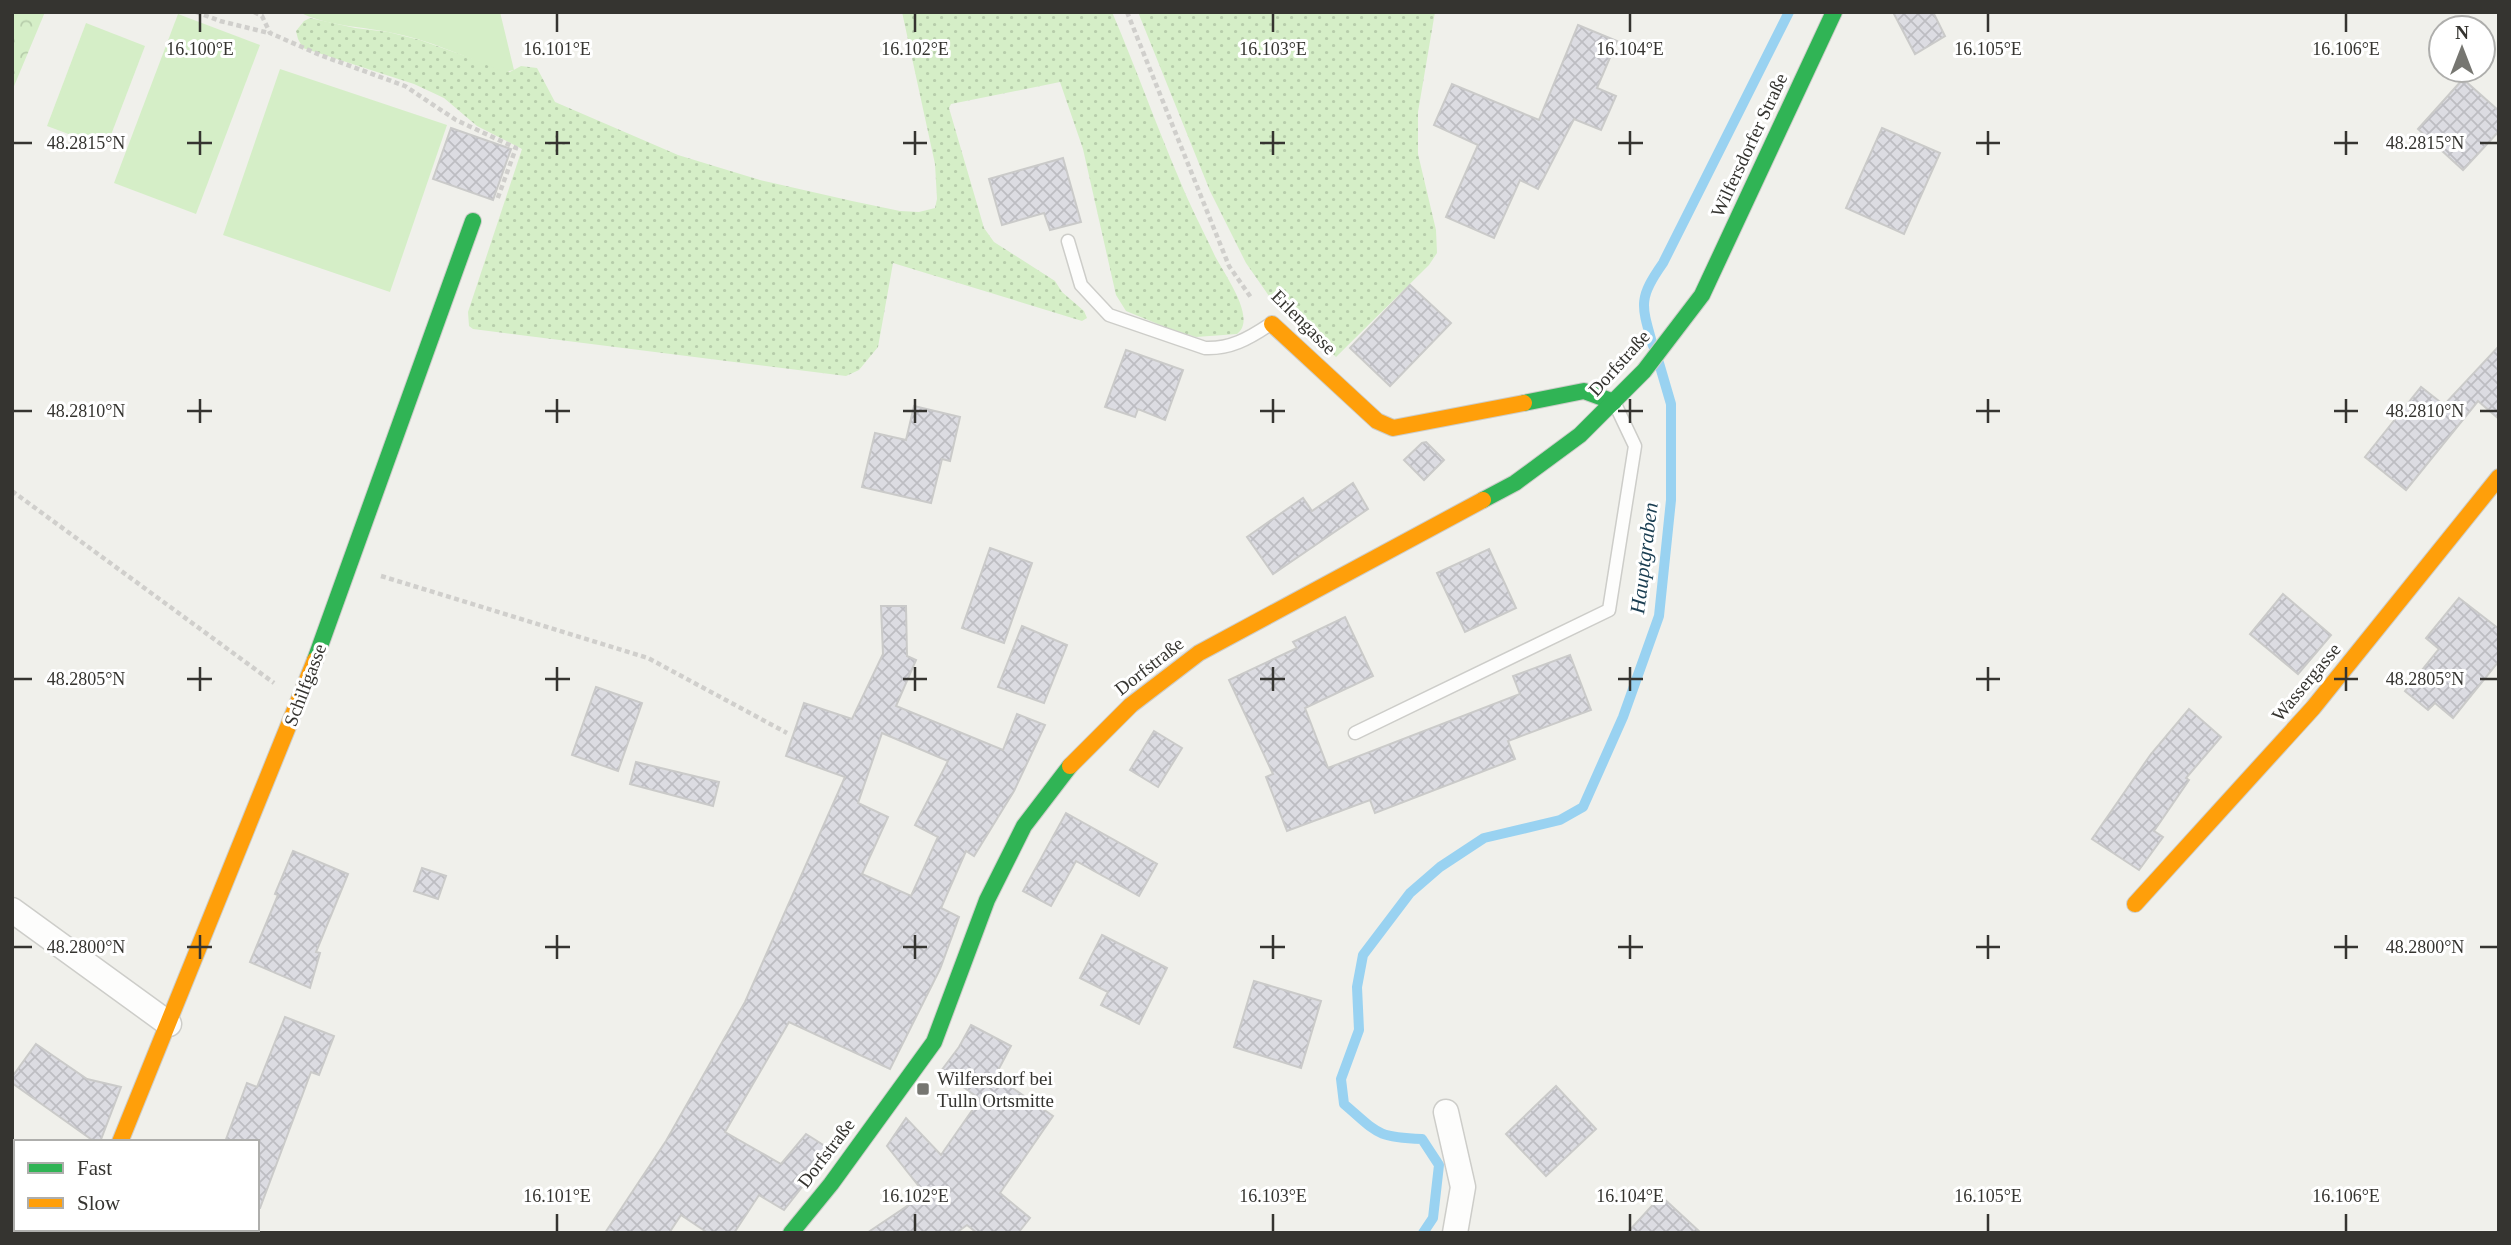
<svg xmlns="http://www.w3.org/2000/svg" width="2511" height="1245" font-family="'Times New Roman',serif">
<style>
.grass{fill:url(#grass-dots)}
.park{fill:url(#park-crowns)}
.garden{fill:#d5eec7}
.lines{fill:none;stroke-linecap:round;stroke-linejoin:round}
.stream{stroke:#99d2f1;stroke-width:10}
.building{fill:url(#building-cross-hatch);stroke:#cacac9;stroke-width:2;fill-rule:evenodd}
.lane-casing{stroke:#cdcdc9;stroke-width:15}
.street-casing{stroke:#cdcdc9;stroke-width:27}
.fast-casing{stroke:#cdcdc9;stroke-width:18}
.slow-casing{stroke:#cdcdc9;stroke-width:18}
.path{stroke:#d0cfcc;stroke-width:4.5;stroke-dasharray:5 3.5;stroke-linecap:butt}
.lane{stroke:#fdfdfc;stroke-width:12}
.street{stroke:#fdfdfc;stroke-width:24}
.fast{stroke:#30b455;stroke-width:16}
.slow{stroke:#ff9f0a;stroke-width:16}
.ticks{fill:none;stroke:#353430;stroke-width:2.5}
.poi-dot{fill:#767671;stroke:#fff;stroke-width:2.5}
.labels{text-anchor:middle;dominant-baseline:central;stroke-width:6;stroke-linejoin:round;paint-order:stroke}
.street-label{font-size:19px;fill:#353430;stroke:#fff}
.poi-label{font-size:19px;fill:#353430;stroke:#fff;text-anchor:start}
.water-label{font-size:21px;font-style:italic;fill:#193d51;stroke:#fff}
.ticks-label{font-size:18px;text-anchor:middle;fill:#353430;stroke:#fff;stroke-width:6;stroke-linejoin:round;paint-order:stroke}
</style>
<defs>
<pattern id="grass-dots" width="8" height="8" patternUnits="userSpaceOnUse" patternTransform="scale(1.75)"><rect width="8" height="8" fill="#d5eec7"/><path d="M2 2h.1M6 6h.1" fill="none" stroke="#b7cdab" stroke-width="1.8" stroke-linecap="round"/></pattern>
<pattern id="park-crowns" width="20" height="18" patternUnits="userSpaceOnUse" patternTransform="scale(1.75)"><rect width="20" height="18" fill="#d5eec7"/><path d="M2 6a3 3 0 1 1 6 0M12 15a3 3 0 1 1 6 0" fill="none" stroke="#b7cdab"/></pattern>
<pattern id="building-cross-hatch" width="8" height="8" patternUnits="userSpaceOnUse" patternTransform="scale(1.75)"><rect width="8" height="8" fill="#dcdce2"/><path d="M0 0l8 8M0 8l8-8" fill="none" stroke="#bdbdc2"/></pattern>
</defs>
<rect width="100%" height="100%" fill="#f0f0eb"/>
<g class="grass">
<path d="M902,12H1112C1136,68 1156,125 1180,181C1190,206 1203,230 1214,254C1223,273 1258,318 1237,334L1196,337L1170,329L1126,311L1116,295L1083,149L1060,82L951,104L949,108L984,228L994,242L1055,281L1062,292L1084,311L1087,318L1082,321L893,263L878,347L859,370L846,376L473,329L469,326L468,312L522,149L477,126L444,98L414,84L303,48L298,39L296,31L304,21L310,18L355,28L388,32L420,40L510,72L521,66L537,68L555,102L678,155L760,180L852,201L900,211L919,212L935,208L937,199L935,164Z"/>
<path d="M1138,12H1435L1418,112V154L1436,230L1437,253L1429,265L1336,357L1269,296L1246,263L1210,191Z"/>
</g>
<path class="park" d="M12,12H45L12,91Z"/>
<g class="garden">
<path d="M299,12H500L514,70L505,72C466,58 429,39 388,32C358,26 327,26 299,12Z"/>
<path d="M178,14L260,45L196,214L114,183Z"/>
<path d="M86,23L145,46L106,148L47,126Z"/>
<path d="M280,69L447,125L390,292L223,235Z"/>
</g>
<g class="lines">
<g class="stream">
<path d="M1653,346C1641,304 1638,299 1663,263L1789,12"/>
<path d="M1423,1233L1433,1218L1439,1165L1422,1139C1375,1137 1378,1133 1344,1104L1341,1079L1359,1030L1357,987L1363,955L1410,893L1440,867L1484,838L1560,820L1583,807L1623,717L1659,616L1671,500V404L1659,363"/>
</g>
</g>
<g class="building">
<path d="M1893,12H1933L1945,36L1915,54Z"/>
<path d="M1578,25L1617,41L1597,88L1616,96L1601,130L1574,119L1538,189L1520,180L1494,238L1446,217L1478,145L1434,125L1452,84L1539,120Z"/>
<path d="M2463,79L2499,111V131L2463,170L2418,129Z"/>
<path d="M451,128L511,149L493,200L433,179Z"/>
<path d="M1882,128L1940,153L1904,234L1846,208Z"/>
<path d="M1063,158L1081,222L1050,230L1044,213L1002,225L989,179Z"/>
<path d="M1410,285L1451,323L1390,386L1350,348Z"/>
<path d="M2499,346V419L2478,401L2406,490L2365,457L2421,387L2444,405Z"/>
<path d="M1126,350L1183,370L1165,420L1138,409L1135,417L1105,407Z"/>
<path d="M914,406L960,417L950,461L942,459L931,503L862,487L875,433L906,440Z"/>
<path d="M1426,442L1444,460L1424,480L1404,460L1422,443Z"/>
<path d="M1353,483L1368,509L1273,574L1247,537L1303,498L1312,511Z"/>
<path d="M990,548L1032,563L1004,643L962,628Z"/>
<path d="M1489,549L1516,608L1465,632L1437,573Z"/>
<path d="M2283,594L2331,635L2298,674L2250,634Z"/>
<path d="M2459,598L2499,629V661L2453,718L2435,703L2428,710L2405,691L2439,649L2426,638Z"/>
<path d="M881,606H906L907,656L916,660L896,706L1003,750L1017,714L1045,725L1014,791L974,856L966,851L941,908L959,917L940,969L890,1069L789,1022L725,1132L781,1164L806,1134L831,1150L784,1210L759,1195L734,1233H708L681,1215L669,1233H605L666,1141L745,1002L845,777L786,756L804,703L852,719L883,654ZM882,733L948,761L915,825L938,837L911,896L862,874L888,817L858,803Z"/>
<path d="M1345,617L1373,676L1305,708L1328,768L1520,694L1513,676L1570,655L1591,710L1508,741L1515,759L1375,813L1370,800L1287,831L1266,777L1273,774L1229,680L1297,648L1293,642Z"/>
<path d="M1022,626L1067,645L1044,703L998,687Z"/>
<path d="M596,687L642,703L618,771L572,755Z"/>
<path d="M2189,709L2221,737L2186,778L2189,780L2154,831L2163,837L2139,870L2092,839L2151,754Z"/>
<path d="M1154,731L1182,748L1158,787L1130,770Z"/>
<path d="M636,762L719,782L713,806L630,784Z"/>
<path d="M1066,813L1157,864L1139,896L1076,861L1051,906L1023,891Z"/>
<path d="M293,851L348,874L316,952L320,953L310,988L250,962L278,895L275,894Z"/>
<path d="M422,868L446,876L438,899L414,891Z"/>
<path d="M1102,935L1167,968L1139,1024L1101,1005L1108,992L1080,978Z"/>
<path d="M1254,981L1321,1001L1301,1068L1234,1047Z"/>
<path d="M285,1017L334,1036L319,1075L311,1072L260,1208H257V1142H225L247,1083L257,1087Z"/>
<path d="M971,1025L1011,1046L995,1076L1053,1116L1000,1193L1030,1218L1018,1233H977L967,1225L956,1233H867L925,1194L887,1146L906,1118L941,1155L980,1099L941,1071L959,1047Z"/>
<path d="M36,1044L87,1079L121,1087L100,1142H95L12,1083V1077Z"/>
<path d="M1556,1086L1596,1129L1546,1176L1506,1134Z"/>
<path d="M1661,1196L1701,1233H1627Z"/>
</g>
<g class="lines">
<defs>
<g id="lane">
<path d="M1068,241L1081,285L1109,315L1205,348C1230,349 1248,339 1269,325"/>
<path d="M1355,733L1609,610L1635,446L1616,406"/>
</g>
<g id="street">
<path d="M12,910L169,1024"/>
<path d="M1446,1112L1463,1187L1455,1233"/>
<path d="M82,1233L84,1229"/>
</g>
<g id="fast">
<path d="M1524,403L1584,391L1614,402"/>
<path d="M1483,500L1515,483L1580,435L1644,371L1702,295L1834,12"/>
<path d="M315,660L473,221"/>
<path d="M791,1233L831,1184L934,1042L987,900L1024,826L1070,766"/>
</g>
<g id="slow">
<path d="M1272,324L1377,421L1393,428L1524,403"/>
<path d="M1070,766L1131,705L1199,653L1483,500"/>
<path d="M2135,904L2313,708L2499,477"/>
<path d="M120,1142L315,660"/>
</g>
</defs>
<use href="#lane" class="lane-casing"/>
<use href="#street" class="street-casing"/>
<use href="#fast" class="fast-casing"/>
<use href="#slow" class="slow-casing"/>
<g class="path">
<path d="M196,12L220,21L269,33"/>
<path d="M254,12L262,16L270,33L320,55L405,86L456,120L516,148L497,200"/>
<path d="M1127,12L1229,266L1252,299"/>
<path d="M12,491L274,683"/>
<path d="M381,576L648,658L787,733"/>
</g>
<use href="#lane" class="lane"/>
<use href="#street" class="street"/>
<use href="#fast" class="fast"/>
<use href="#slow" class="slow"/>
</g>
<path class="ticks" d="M200,14V32M557,14V32M915,14V32M1273,14V32M1630,14V32M1988,14V32M2346,14V32M200,131V155M557,131V155M915,131V155M1273,131V155M1630,131V155M1988,131V155M2346,131V155M14,143H32M187,143H212M545,143H570M903,143H927M1260,143H1285M1618,143H1643M1976,143H2000M2334,143H2358M2480,143H2497M200,399V423M557,399V423M915,399V423M1273,399V423M1630,399V423M1988,399V423M2346,399V423M14,411H32M187,411H212M545,411H570M903,411H927M1260,411H1285M1618,411H1643M1976,411H2000M2334,411H2358M2480,411H2497M200,667V691M557,667V691M915,667V691M1273,667V691M1630,667V691M1988,667V691M2346,667V691M14,679H32M187,679H212M545,679H570M903,679H927M1260,679H1285M1618,679H1643M1976,679H2000M2334,679H2358M2480,679H2497M200,935V959M557,935V959M915,935V959M1273,935V959M1630,935V959M1988,935V959M2346,935V959M14,947H32M187,947H212M545,947H570M903,947H927M1260,947H1285M1618,947H1643M1976,947H2000M2334,947H2358M2480,947H2497M557,1214V1231M915,1214V1231M1273,1214V1231M1630,1214V1231M1988,1214V1231M2346,1214V1231"/>
<rect class="poi-dot" x="916" y="1082" width="14" height="14" rx="3.5"/>
<g class="labels">
<g class="street-label">
<text transform="translate(1749 145) rotate(-65)">Wilfersdorfer Straße</text>
<text transform="translate(1304 322) rotate(45)">Erlengasse</text>
<text transform="translate(1619 363) rotate(-48)">Dorfstraße</text>
<text transform="translate(1149 666) rotate(-38)">Dorfstraße</text>
<text transform="translate(2306 682) rotate(-50)">Wassergasse</text>
<text transform="translate(305 685) rotate(-69)">Schilfgasse</text>
<text transform="translate(826 1153) rotate(-53)">Dorfstraße</text>
</g>
<g class="poi-label">
<text x="937" y="1078">Wilfersdorf bei<tspan x="937" dy="22">Tulln Ortsmitte</tspan></text>
</g>
<g class="water-label">
<text transform="translate(1644 558) rotate(-83)">Hauptgraben</text>
</g>
</g>
<g class="ticks-label">
<text x="200" y="55">16.100°E</text>
<text x="557" y="55">16.101°E</text>
<text x="915" y="55">16.102°E</text>
<text x="1273" y="55">16.103°E</text>
<text x="1630" y="55">16.104°E</text>
<text x="1988" y="55">16.105°E</text>
<text x="2346" y="55">16.106°E</text>
<text x="86" y="149">48.2815°N</text>
<text x="2425" y="149">48.2815°N</text>
<text x="86" y="417">48.2810°N</text>
<text x="2425" y="417">48.2810°N</text>
<text x="86" y="685">48.2805°N</text>
<text x="2425" y="685">48.2805°N</text>
<text x="86" y="953">48.2800°N</text>
<text x="2425" y="953">48.2800°N</text>
<text x="557" y="1202">16.101°E</text>
<text x="915" y="1202">16.102°E</text>
<text x="1273" y="1202">16.103°E</text>
<text x="1630" y="1202">16.104°E</text>
<text x="1988" y="1202">16.105°E</text>
<text x="2346" y="1202">16.106°E</text>
</g>
<rect width="2511" height="1245" fill="none" stroke="#353430" stroke-width="28"/>
<rect x="14" y="1140" width="245" height="91" fill="#ffffff" stroke="#aeaeac" stroke-width="2"/>
<rect x="28" y="1163" width="35" height="10" fill="#30b455" stroke="#aeaeac" stroke-width="2"/>
<text x="77" y="1175" font-size="21" fill="#353430">Fast</text>
<rect x="28" y="1198" width="35" height="10" fill="#ff9f0a" stroke="#aeaeac" stroke-width="2"/>
<text x="77" y="1210" font-size="21" fill="#353430">Slow</text>
<g transform="translate(2462 49)"><circle r="33" fill="#ffffff" stroke="#aeaeac" stroke-width="2"/>
<path d="M0-5L12 26L0 18L-12 26Z" fill="#767671"/>
<text y="-10" font-size="19" font-weight="bold" text-anchor="middle" fill="#353430">N</text>
</g>
</svg>
